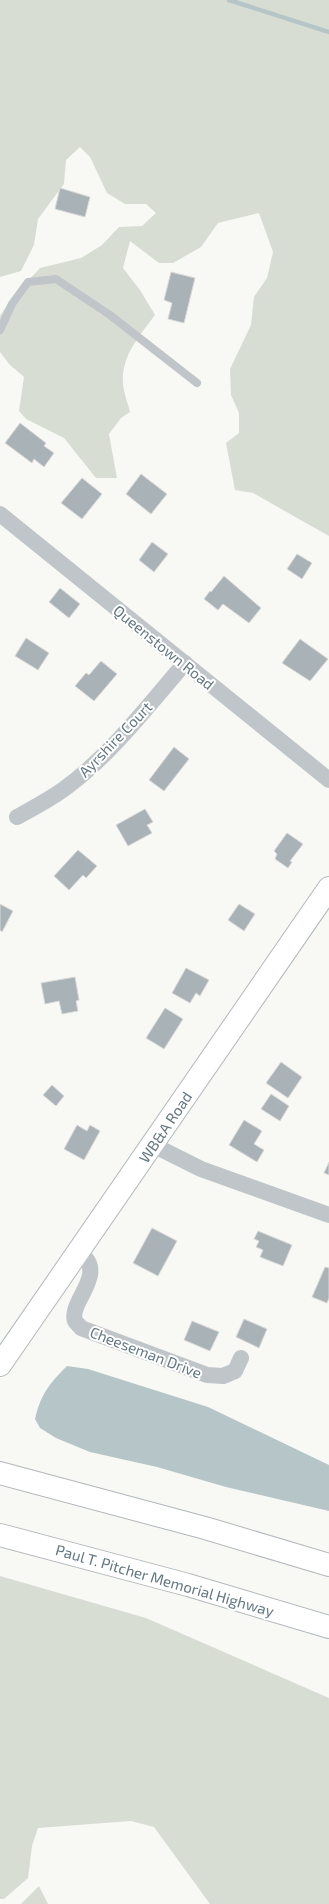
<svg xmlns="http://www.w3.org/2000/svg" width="329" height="1904" font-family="'Exo 2',sans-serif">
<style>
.green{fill:#d8ddd4}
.water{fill:#b6c6c8}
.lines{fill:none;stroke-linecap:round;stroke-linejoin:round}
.stream{stroke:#b6c6c8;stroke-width:4.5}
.building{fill:#a8b2b7;stroke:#dad9d7}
.secondary-casing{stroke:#b1b9bd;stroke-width:24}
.highway-casing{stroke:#b2b8bb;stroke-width:24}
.lane{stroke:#bfc5c8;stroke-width:8}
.street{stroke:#bfc5c8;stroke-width:16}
.secondary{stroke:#fff;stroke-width:22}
.highway{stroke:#fff;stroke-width:22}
.labels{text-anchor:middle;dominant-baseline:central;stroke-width:4;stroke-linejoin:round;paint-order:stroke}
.street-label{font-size:15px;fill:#637781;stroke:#fff}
</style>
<rect width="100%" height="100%" fill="#f8f8f5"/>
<g class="green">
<path d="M0,0H329V536L253,493L235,490L226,443L239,433V413L231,395L230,369L251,325L254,297L267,278L273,252L259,213L218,223L201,247L173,263H159L130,241L123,268L140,290L155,315C141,334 121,356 123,382C123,392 128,403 130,412L121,418L109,434L117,478H96L64,438L26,419L19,411L24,377L9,364L0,352V316L11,299L40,268L81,258L102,245L119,227L142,226L156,213L146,204H125L107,193L90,157L80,147L66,160L64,184L38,219L34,245L21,271L0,277Z"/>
<path d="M0,1576L146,1618L329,1698V1904H210L154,1827L131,1821L38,1828L32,1846L28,1878L4,1899H0Z"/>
<path d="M39,1886L48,1904H21Z"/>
</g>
<path class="water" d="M67,1366L88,1369L208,1407L329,1465V1511L226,1487L157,1467L90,1452L56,1438L40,1428L35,1419C41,1394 49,1384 67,1366Z"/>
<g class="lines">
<path class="stream" d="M229,0L329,32"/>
</g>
<g class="building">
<path d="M60,188L90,197L85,217L55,209Z"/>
<path d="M171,272L195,278L184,323L168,319L172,303L164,300Z"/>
<path d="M20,423L46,443L44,446L54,453L44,467L34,459L32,463L5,443Z"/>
<path d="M141,474L167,494L151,514L126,494Z"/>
<path d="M82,478L102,494L82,519L61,503Z"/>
<path d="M152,542L168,554L154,572L139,560Z"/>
<path d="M297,554L312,563L302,579L287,569Z"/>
<path d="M224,576L261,608L249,623L223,604L218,610L204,599L210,591L211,592Z"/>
<path d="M60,588L80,604L69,618L49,602Z"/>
<path d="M26,638L49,653L38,670L15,656Z"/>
<path d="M300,639L328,659L310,681L282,663Z"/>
<path d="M101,661L117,674L94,701L75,686L86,673L89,675Z"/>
<path d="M174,747L189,759L164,791L149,780Z"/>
<path d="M145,809L153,822L147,825L152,833L128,846L116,825Z"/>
<path d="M287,833L303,844L290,861L292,862L288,868L275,859L277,854L274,851Z"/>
<path d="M78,850L97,866L86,878L83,875L69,890L54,876Z"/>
<path d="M0,904L13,911L2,932L0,930Z"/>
<path d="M239,904L255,914L244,931L228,920Z"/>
<path d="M186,968L209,980L200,996L196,993L190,1003L172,993Z"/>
<path d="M75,977L79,1000L76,1001L78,1011L62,1014L59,1001L45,1004L41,983Z"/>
<path d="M165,1008L183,1019L164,1049L146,1038Z"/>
<path d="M281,1062L302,1077L288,1098L266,1083Z"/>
<path d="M52,1085L64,1096L56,1106L43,1095Z"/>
<path d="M271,1094L289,1106L280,1121L261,1109Z"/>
<path d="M244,1120L262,1131L254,1144L264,1150L257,1162L229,1145Z"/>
<path d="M77,1125L87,1131L90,1125L100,1131L84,1160L64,1149Z"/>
<path d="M329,1162V1175L324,1173Z"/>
<path d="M152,1228L177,1241L158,1276L133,1263Z"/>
<path d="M258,1231L292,1245L283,1266L260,1257L263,1250L256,1247L259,1241L254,1239Z"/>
<path d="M325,1267L329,1268V1298L327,1303L312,1297Z"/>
<path d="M244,1319L267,1329L259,1348L236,1337Z"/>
<path d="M192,1321L219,1332L210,1351L184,1340Z"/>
</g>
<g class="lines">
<defs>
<path id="secondary" d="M0,1365L329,888"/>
<g id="highway">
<path d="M0,1473L205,1528L329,1565"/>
<path d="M0,1535L188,1585L329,1627"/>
</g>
</defs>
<use href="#secondary" class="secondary-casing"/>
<use href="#highway" class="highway-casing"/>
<path class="lane" d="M0,330L12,304L28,282L56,279L110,315L197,383"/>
<g class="street">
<path d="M0,514L329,780"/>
<path d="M17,817C33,808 49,800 64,789C111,755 147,707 185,663"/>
<path d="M153,1145L201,1169L329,1215"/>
<path d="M79,1252C101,1268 86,1285 77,1305C75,1310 73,1316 75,1321C76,1323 80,1326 81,1328L207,1375L223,1376L235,1371L241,1358"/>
</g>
<use href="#secondary" class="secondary"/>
<use href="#highway" class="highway"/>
</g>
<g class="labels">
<g class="street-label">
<text transform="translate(164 647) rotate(39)">Queenstown Road</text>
<text transform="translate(115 739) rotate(-46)">Ayrshire Court</text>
<text transform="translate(165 1127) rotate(-56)">WB&amp;A Road</text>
<text transform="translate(146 1352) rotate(21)">Cheeseman Drive</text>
<text transform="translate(165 1580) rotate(16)">Paul T. Pitcher Memorial Highway</text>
</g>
</g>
</svg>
